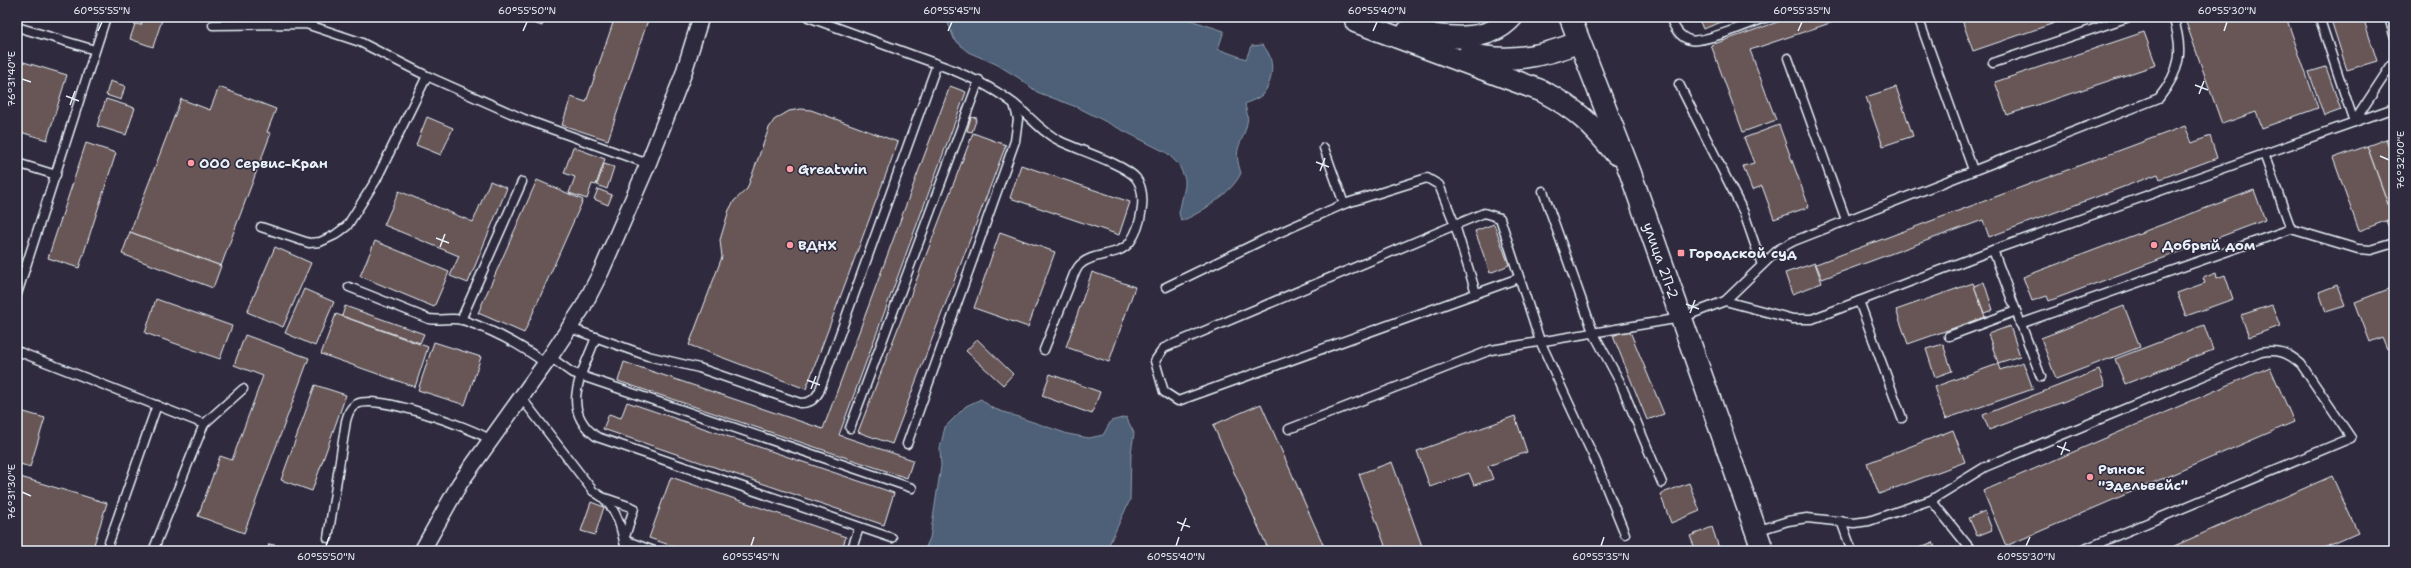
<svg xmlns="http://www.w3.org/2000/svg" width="2411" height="568" font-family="'Shantell Sans',sans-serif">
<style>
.water{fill:#4e6078;stroke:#8c9aab}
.building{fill:#685656;stroke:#e8f1f8}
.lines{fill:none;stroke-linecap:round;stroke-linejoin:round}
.lane-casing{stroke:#e8f1f8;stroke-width:11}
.street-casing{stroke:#e8f1f8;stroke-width:18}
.secondary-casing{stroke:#e8f1f8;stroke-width:24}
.lane{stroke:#2f2a3d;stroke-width:8}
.street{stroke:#2f2a3d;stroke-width:15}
.secondary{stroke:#2f2a3d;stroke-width:21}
.ticks{fill:none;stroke:#e8f1f8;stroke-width:1.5}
.poi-dot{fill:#ff9aa2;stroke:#2f2a3d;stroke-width:1.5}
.labels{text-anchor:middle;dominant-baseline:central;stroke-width:3;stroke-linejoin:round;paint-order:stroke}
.poi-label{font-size:14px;font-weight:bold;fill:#e8f1f8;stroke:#2f2a3d;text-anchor:start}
.street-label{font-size:14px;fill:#e8f1f8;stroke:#2f2a3d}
.neatline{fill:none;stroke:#e8f1f8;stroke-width:1.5}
.ticks-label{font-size:10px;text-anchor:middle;fill:#e8f1f8}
</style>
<rect width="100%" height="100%" fill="#2f2a3d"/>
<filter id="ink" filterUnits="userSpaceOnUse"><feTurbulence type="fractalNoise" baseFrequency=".025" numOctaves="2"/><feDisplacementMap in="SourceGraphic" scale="8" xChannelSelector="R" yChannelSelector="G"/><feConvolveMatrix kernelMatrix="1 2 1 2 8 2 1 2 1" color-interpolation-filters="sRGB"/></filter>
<g filter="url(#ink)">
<g class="water">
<path d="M1181,17L1224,31L1218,49L1246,59L1251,46L1262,45C1276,57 1274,82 1262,95C1258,99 1250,101 1245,104C1246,110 1249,118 1247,123C1242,147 1232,146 1241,173C1233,192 1200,214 1181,221L1179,213L1185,186V179L1179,165L1167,153L1079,108L1037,92L1019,78L996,64L968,52L954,39L946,18Z"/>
<path d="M981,399L992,408L1068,434L1089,438L1103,435L1111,421L1126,417L1134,433L1131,453L1130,500L1106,551H924L930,538L941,466L940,448L945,427L966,406Z"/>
</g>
<g class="building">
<path d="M144,17H163L153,47L130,39L135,24L141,25Z"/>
<path d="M515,17H545L542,26Z"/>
<path d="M615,17H649L608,140L562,125L571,97L586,102Z"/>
<path d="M1698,17H1735L1703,29Z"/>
<path d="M1792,17H1848L1750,50L1776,120L1743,132L1711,45Z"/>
<path d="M1961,17H2072L1973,51Z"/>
<path d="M2184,17H2286L2318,108L2262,128L2256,112L2222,124Z"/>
<path d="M2330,17H2363L2377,61L2347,70Z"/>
<path d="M2144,32L2156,65L2007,115L1995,82Z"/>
<path d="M17,60L67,75L47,140L17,131Z"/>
<path d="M2326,67L2341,110L2324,116L2309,72Z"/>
<path d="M110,81L125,86L121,100L106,95Z"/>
<path d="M950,86L966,92L839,435L913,460L907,478L618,381L624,362L823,429Z"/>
<path d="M219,87L276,109L267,132L271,133L221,266L130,232L181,99L210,110Z"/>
<path d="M1896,87L1913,136L1883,146L1866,97Z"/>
<path d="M106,99L135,108L126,135L97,126Z"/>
<path d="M801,109L811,110L898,142L806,389L689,345L722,257L720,240L729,210L734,201L747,189L769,128L774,120L789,111Z"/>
<path d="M427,117L453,128L441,155L416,145Z"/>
<path d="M971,117L977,118L972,132L967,131Z"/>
<path d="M1779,125L1809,207L1774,219L1762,186L1752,190L1743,166L1754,163L1744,138Z"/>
<path d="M2185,126L2192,143L2210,136L2217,158L2160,179L2158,174L1989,237L1983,220L1822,279L1816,264Z"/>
<path d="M973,133L1006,145L892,444L858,432Z"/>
<path d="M2394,136V161L2386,139Z"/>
<path d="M2386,139L2394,161L2393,218L2367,146Z"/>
<path d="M86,143L116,153L79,268L48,258Z"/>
<path d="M2367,146L2393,218L2359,231L2333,158Z"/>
<path d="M573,147L605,159L596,185L592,184L587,199L569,193L575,177L564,173Z"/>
<path d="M604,164L614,167L607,189L597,185Z"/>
<path d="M1021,165L1130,202L1119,235L1010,198Z"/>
<path d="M537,180L583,200L524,333L478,313Z"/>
<path d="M490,181L507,188L468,283L450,276L459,256L384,225L399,191L473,222Z"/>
<path d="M598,189L612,195L608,205L594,199Z"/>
<path d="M2254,190L2265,220L2049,301L2047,296L2032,301L2023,277Z"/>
<path d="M2393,218L2394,232L2391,233L2386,221Z"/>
<path d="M1494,224L1509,265L1490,273L1475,231Z"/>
<path d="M130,232L221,266L213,288L122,254Z"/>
<path d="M1000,232L1055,252L1028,327L974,308Z"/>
<path d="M375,241L449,272L434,307L360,276Z"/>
<path d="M275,247L311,263L283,327L247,312Z"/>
<path d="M1815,263L1822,283L1792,294L1785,273Z"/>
<path d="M1092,272L1135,287L1109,362L1066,347Z"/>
<path d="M2216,273L2217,278L2225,275L2233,299L2186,316L2177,293L2205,283L2203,278Z"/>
<path d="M1984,282L1993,310L1984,313L1974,286Z"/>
<path d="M1973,283L1985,317L1908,344L1896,310Z"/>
<path d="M2337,285L2345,306L2326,312L2319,292Z"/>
<path d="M2394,287V346L2387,349L2382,337L2370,342L2355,302Z"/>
<path d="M304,289L334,302L315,346L285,333Z"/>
<path d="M156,299L232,326L220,359L145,333Z"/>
<path d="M2272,305L2280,326L2249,337L2241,315Z"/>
<path d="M345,306L424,334L420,343L342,316Z"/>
<path d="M2124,306L2140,347L2056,379L2041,338Z"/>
<path d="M336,314L428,347L415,387L321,354Z"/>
<path d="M2204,325L2213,350L2125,384L2115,359Z"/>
<path d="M2010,326L2020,356L1998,363L1988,334Z"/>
<path d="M1629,329L1664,414L1647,420L1613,336Z"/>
<path d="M245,335L309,358L244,533L198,516L220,456L232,460L263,376L234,365Z"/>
<path d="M977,339L1013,374L1003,385L966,351Z"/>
<path d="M434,342L481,357L465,405L418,390Z"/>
<path d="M1943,344L1952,371L1935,377L1926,349Z"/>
<path d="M2023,362L2033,389L1945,419L1934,387L1998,364L2000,370Z"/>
<path d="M2270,367L2294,422L2006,546L1983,491Z"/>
<path d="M2099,370L2105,386L1989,430L1983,415Z"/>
<path d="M1050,374L1100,392L1092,414L1042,396Z"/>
<path d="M315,385L346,395L312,491L281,480Z"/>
<path d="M627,402L894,493L884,525L603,429L609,414L621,418Z"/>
<path d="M1261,404L1326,551H1269L1213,425Z"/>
<path d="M17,410L45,418L30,467L17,463Z"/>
<path d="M1515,416L1527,452L1488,466L1493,479L1474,485L1469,473L1430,487L1417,451Z"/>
<path d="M1953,430L1965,462L1879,494L1867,463Z"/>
<path d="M1392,462L1423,549L1418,551H1387L1359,474Z"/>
<path d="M17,476L107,503L92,551H32L17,546Z"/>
<path d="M2332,476L2358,533L2317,551H2163Z"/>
<path d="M671,477L846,537L841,551H687L649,538Z"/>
<path d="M1689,483L1700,511L1671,523L1660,494Z"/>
<path d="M591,502L604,507L595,535L581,531Z"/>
<path d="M1985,511L1992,530L1977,536L1969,518Z"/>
<path d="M1712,527L1720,551H1696L1690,536Z"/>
<path d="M1933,542L1936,551H1911Z"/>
<path d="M269,544L303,551H267Z"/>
</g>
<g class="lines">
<defs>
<g id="lane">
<path d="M1670,17C1674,27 1679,37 1690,40C1703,44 1753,22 1768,17"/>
<path d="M1918,17L1973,170"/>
<path d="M2319,17L2354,122"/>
<path d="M2389,17L2394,35"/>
<path d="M213,25L306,24L360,42L427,76L524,119L648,164"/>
<path d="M17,27L95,50"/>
<path d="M1788,58L1846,220"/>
<path d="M1993,63L2129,17"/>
<path d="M937,64C965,74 989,85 1013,103C1029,115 1041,132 1060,141C1078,150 1124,164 1136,178C1148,194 1141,227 1130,242C1119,257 1094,252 1081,264C1078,266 1076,271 1074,274L1044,350"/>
<path d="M1679,84L1744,213L1762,265"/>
<path d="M2354,122L2394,61"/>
<path d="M1324,148L1344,204"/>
<path d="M17,163L56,175"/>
<path d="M1543,191L1593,332L1620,382L1662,483"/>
<path d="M261,227L309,243L320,242L335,235L347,226L376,180L427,76"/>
<path d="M2291,229L2358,249L2371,250L2394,243"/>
<path d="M1993,250L2041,377"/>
<path d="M1519,278L1178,401L1164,392L1155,361L1164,348L1455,225L1484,213L1500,218L1540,341L1596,462L1625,534"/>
<path d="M349,287L429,319C440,321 452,317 463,320C492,330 521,345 545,363"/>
<path d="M1166,287L1263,240L1344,204L1427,178L1439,185L1455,225L1476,293"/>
<path d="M17,294L106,17"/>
<path d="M1725,301L1779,249L1794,241L2159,98C2181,70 2184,51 2173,17"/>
<path d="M1859,301L1902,418"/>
<path d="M461,320L522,182"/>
<path d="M2020,324L2291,229L2264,154"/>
<path d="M570,328L648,356L699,368L800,403C810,403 814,400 819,392L937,64L808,17"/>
<path d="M1949,336L2016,311"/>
<path d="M596,337C583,373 558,409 597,437L892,538"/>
<path d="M17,351L204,424L153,551"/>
<path d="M550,357L571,372L582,376L912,488"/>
<path d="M520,396L593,491L602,497L634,508L624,540L654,551"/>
<path d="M204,424L243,389"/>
<path d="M850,428L979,80"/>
<path d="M1289,429L1491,350L1681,318L1725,301L1793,319H1812L1993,250L2394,108"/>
<path d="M907,444L1015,141L1018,119L1014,104"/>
<path d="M605,500C619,513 622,532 626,551"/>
<path d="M1931,500L1972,551"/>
<path d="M1841,521L1852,551"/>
<path d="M1756,531L1788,521L1807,518L1854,523L1869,521L1931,500L1985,467L2261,352C2278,349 2287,352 2301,364L2351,438L2080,551"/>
<path d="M328,538L346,421C348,414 350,407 357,404C378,394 470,427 489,439"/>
<path d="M106,551L157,405"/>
<path d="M851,551L859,528"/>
</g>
<path id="street" d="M422,551L460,483L550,357L583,307L601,272L648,164L683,75L701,17"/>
<g id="secondary">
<path id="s1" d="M1570,17L1630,172L1763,551"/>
<path d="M1356,22L1542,91C1576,109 1593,125 1616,154"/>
<path d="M1408,31C1441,37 1486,46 1512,17"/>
<path d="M1469,54C1508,63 1542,57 1579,42"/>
</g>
</defs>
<use href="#lane" class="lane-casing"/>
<use href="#street" class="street-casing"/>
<use href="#secondary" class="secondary-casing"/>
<use href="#lane" class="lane"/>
<use href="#street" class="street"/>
<use href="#secondary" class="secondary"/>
</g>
</g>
<path class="ticks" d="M98,31L102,22M523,31L527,22M948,31L952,22M1373,31L1377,22M1798,31L1802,22M2224,31L2227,22M22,79L31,82M2195,85L2208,90M2199,94L2204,81M66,96L79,101M70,105L75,91M2380,156L2389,160M1316,162L1329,167M1320,171L1325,158M436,238L449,243M440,247L445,234M1686,304L1699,309M1690,313L1695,300M807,380L820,385M811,389L816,376M2057,446L2070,451M2061,455L2066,442M22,492L31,496M1177,522L1190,527M1181,531L1186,518M326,546L329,537M751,546L754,537M1176,546L1179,537M1601,546L1604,537M2026,546L2030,537"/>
<g class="poi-dot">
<circle cx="191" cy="163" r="4"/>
<circle cx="790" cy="169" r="4"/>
<circle cx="790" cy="245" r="4"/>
<circle cx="2154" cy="245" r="4"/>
<rect x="1677" y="249" width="8" height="8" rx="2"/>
<circle cx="2090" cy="477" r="4"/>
</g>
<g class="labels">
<g class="poi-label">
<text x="199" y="163">ООО Сервис-Кран</text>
<text x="798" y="169">Greatwin</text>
<text x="798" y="245">ВДНХ</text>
<text x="2162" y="245">Добрый дом</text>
<text x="1689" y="253">Городской суд</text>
<text x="2098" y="469">Рынок<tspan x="2098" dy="16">"Эдельвейс"</tspan></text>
</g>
<g class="street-label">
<text stroke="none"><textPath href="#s1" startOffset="260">улица 2П-2</textPath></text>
</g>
</g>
<rect width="2411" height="568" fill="none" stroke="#2f2a3d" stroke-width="44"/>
<rect x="22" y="22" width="2367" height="524" class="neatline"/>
<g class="ticks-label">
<text x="102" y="14">60°55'55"N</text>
<text x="527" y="14">60°55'50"N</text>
<text x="952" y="14">60°55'45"N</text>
<text x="1377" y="14">60°55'40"N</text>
<text x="1802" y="14">60°55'35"N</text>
<text x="2227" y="14">60°55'30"N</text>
<text transform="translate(11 79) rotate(-90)" y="4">76°31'40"E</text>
<text transform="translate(2400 160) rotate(-90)" y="4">76°32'00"E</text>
<text transform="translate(11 492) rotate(-90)" y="4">76°31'30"E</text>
<text x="326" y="560">60°55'50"N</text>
<text x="751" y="560">60°55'45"N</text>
<text x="1176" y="560">60°55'40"N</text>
<text x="1601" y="560">60°55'35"N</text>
<text x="2026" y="560">60°55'30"N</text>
</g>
</svg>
